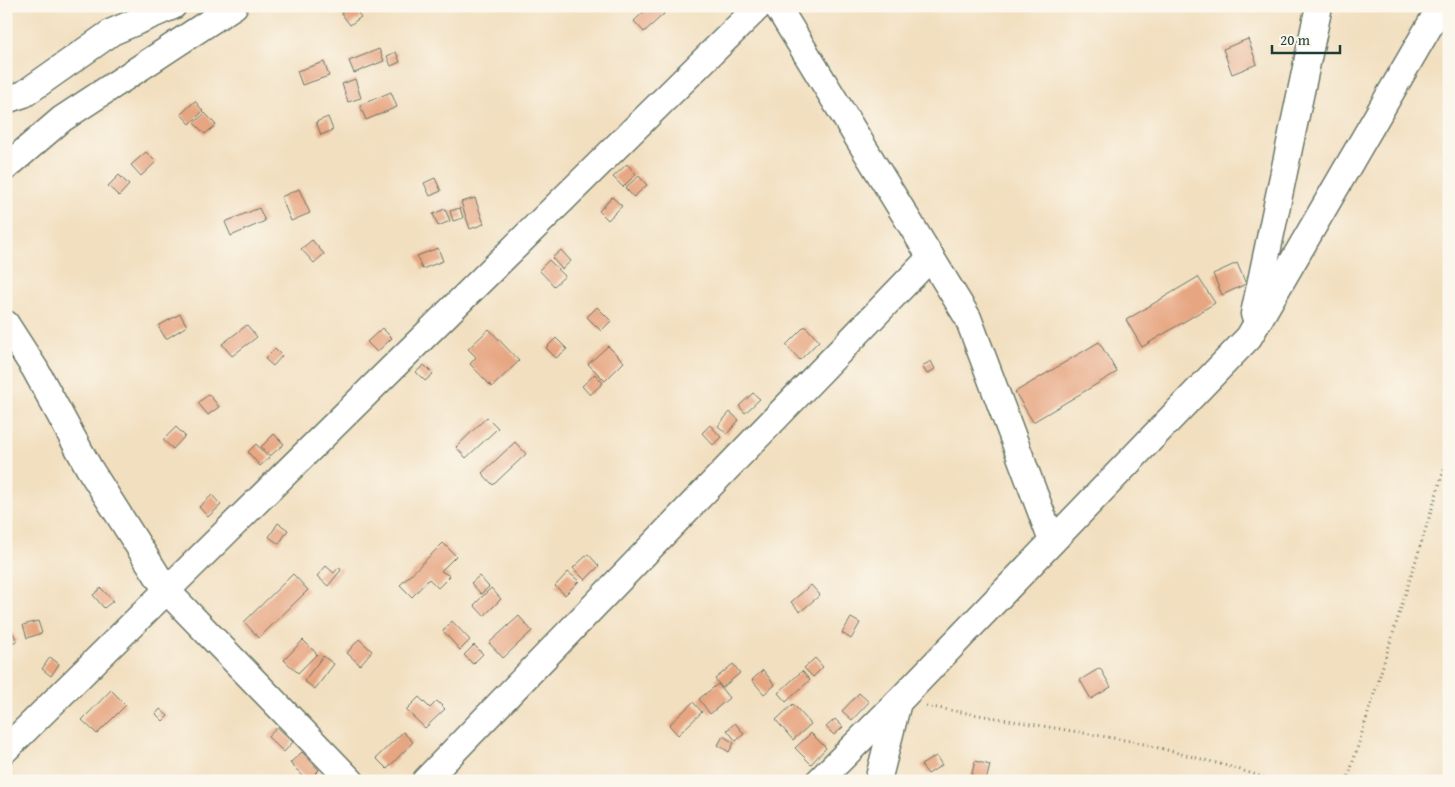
<svg xmlns="http://www.w3.org/2000/svg" width="1455" height="787" font-family="'Gentium Book Plus',serif">
<style>
.building{fill:#e7a682}
.lines{fill:none;stroke-linecap:round;stroke-linejoin:round}
.street-casing{stroke:#697665;stroke-width:29}
.path{stroke:#697665;stroke-width:3;stroke-dasharray:1 4;stroke-linecap:butt}
.street{stroke:#fff;stroke-width:26}
</style>
<rect width="100%" height="100%" fill="#fbf7ec"/>
<filter id="ink" filterUnits="userSpaceOnUse"><feTurbulence type="fractalNoise" baseFrequency=".02" numOctaves="2"/><feDisplacementMap in="SourceGraphic" scale="10" xChannelSelector="R" yChannelSelector="G"/><feConvolveMatrix kernelMatrix="1 2 1 2 8 2 1 2 1" color-interpolation-filters="sRGB"/></filter>
<filter id="wash" filterUnits="userSpaceOnUse"><feTurbulence type="fractalNoise" baseFrequency=".0096" numOctaves="4" result="noise"/><feDisplacementMap in="SourceGraphic" scale="20" xChannelSelector="R" yChannelSelector="G"/><feGaussianBlur stdDeviation="1.12" result="paint"/><feColorMatrix in="noise" values="0 0 0 0 0 0 0 0 0 0 0 0 0 0 0 0 0 1.4 0 .05"/><feComposite in="paint" operator="in"/></filter>
<g filter="url(#wash)">
<rect width="100%" height="100%" fill="#f2dfc0"/>
<g id="blocks">
<g class="building">
<path d="M350,6H353L361,17L350,25L341,13Z"/>
<path d="M650,6H657L664,14L644,32L634,21Z"/>
<path d="M1248,39L1257,64L1232,74L1223,49Z"/>
<path d="M379,49L384,61L354,73L349,61Z"/>
<path d="M396,52L400,62L391,66L387,56Z"/>
<path d="M324,62L329,76L302,85L297,71Z"/>
<path d="M355,79L361,98L348,102L342,84Z"/>
<path d="M391,92L397,107L366,120L360,105Z"/>
<path d="M195,101L203,111L190,124L181,114Z"/>
<path d="M205,113L216,125L205,134L194,123Z"/>
<path d="M328,117L333,130L321,135L316,122Z"/>
<path d="M146,152L156,162L141,176L131,165Z"/>
<path d="M627,164L636,174L623,187L613,177Z"/>
<path d="M119,175L129,185L119,196L108,186Z"/>
<path d="M639,176L647,185L634,197L625,188Z"/>
<path d="M435,178L441,191L430,196L424,183Z"/>
<path d="M299,189L310,213L291,221L281,197Z"/>
<path d="M612,197L622,206L608,220L599,211Z"/>
<path d="M475,198L484,224L470,229L461,202Z"/>
<path d="M259,208L265,221L231,236L225,222Z"/>
<path d="M460,208L463,218L453,221L450,211Z"/>
<path d="M445,209L450,221L438,226L433,214Z"/>
<path d="M312,240L324,254L314,263L301,249Z"/>
<path d="M438,248L443,261L422,269L417,256Z"/>
<path d="M561,250L571,261L562,269L552,258Z"/>
<path d="M549,260L565,276L554,286L539,270Z"/>
<path d="M1237,263L1246,284L1222,295L1213,274Z"/>
<path d="M1198,277L1215,303L1142,347L1126,320Z"/>
<path d="M597,307L611,321L601,331L587,317Z"/>
<path d="M180,314L187,326L166,339L158,326Z"/>
<path d="M247,325L257,337L232,356L222,344Z"/>
<path d="M805,326L819,341L800,360L786,345Z"/>
<path d="M382,328L392,338L377,352L367,342Z"/>
<path d="M489,329L519,361L492,387L470,364L476,357L468,349Z"/>
<path d="M556,338L567,349L556,358L546,348Z"/>
<path d="M1099,342L1117,372L1033,422L1015,392Z"/>
<path d="M608,346L624,362L605,381L588,364Z"/>
<path d="M275,349L282,356L273,366L265,359Z"/>
<path d="M931,361L935,369L927,374L922,366Z"/>
<path d="M424,365L433,374L425,381L416,372Z"/>
<path d="M595,374L603,383L590,395L582,386Z"/>
<path d="M753,393L760,399L745,413L739,406Z"/>
<path d="M209,394L219,407L208,415L198,403Z"/>
<path d="M730,412L739,420L727,434L718,426Z"/>
<path d="M487,417L498,428L466,458L456,447Z"/>
<path d="M710,425L721,437L713,445L702,433Z"/>
<path d="M176,427L185,436L173,449L163,440Z"/>
<path d="M274,434L284,444L270,456L261,447Z"/>
<path d="M515,442L526,454L493,485L482,473Z"/>
<path d="M256,444L269,458L260,466L248,452Z"/>
<path d="M212,495L221,505L208,517L199,507Z"/>
<path d="M278,523L288,530L279,544L269,537Z"/>
<path d="M443,543L456,556L441,571L450,576L438,588L429,579L412,597L400,585Z"/>
<path d="M588,554L599,566L585,580L573,568Z"/>
<path d="M326,566L334,573L339,567L341,570L328,586L317,576Z"/>
<path d="M568,572L579,581L565,595L555,586Z"/>
<path d="M293,574L308,590L259,638L244,622Z"/>
<path d="M479,576L489,587L481,594L471,583Z"/>
<path d="M811,585L820,595L800,612L791,602Z"/>
<path d="M101,588L113,601L104,608L93,595Z"/>
<path d="M491,588L501,599L484,616L474,605Z"/>
<path d="M519,616L532,631L503,658L489,643Z"/>
<path d="M851,618L860,623L851,639L842,633Z"/>
<path d="M38,621L42,633L27,638L23,625Z"/>
<path d="M452,621L470,640L460,650L443,631Z"/>
<path d="M13,633L17,641L6,645V635Z"/>
<path d="M359,639L372,651L360,665L347,653Z"/>
<path d="M303,640L317,654L298,673L284,660Z"/>
<path d="M474,645L483,654L473,664L464,655Z"/>
<path d="M323,656L334,664L315,689L304,681Z"/>
<path d="M50,657L59,664L51,676L42,669Z"/>
<path d="M815,658L823,667L813,677L804,668Z"/>
<path d="M733,664L740,673L722,688L715,679Z"/>
<path d="M1100,668L1111,687L1091,699L1080,680Z"/>
<path d="M763,670L775,685L764,694L752,680Z"/>
<path d="M802,671L810,680L786,702L778,693Z"/>
<path d="M718,684L729,698L710,714L699,699Z"/>
<path d="M111,690L126,705L97,734L82,720Z"/>
<path d="M859,693L869,702L852,720L842,711Z"/>
<path d="M419,697L430,708L437,701L445,709L425,728L406,710Z"/>
<path d="M693,702L702,712L678,735L669,725Z"/>
<path d="M793,704L811,724L793,740L776,720Z"/>
<path d="M160,709L168,716L163,721L156,714Z"/>
<path d="M835,719L843,727L834,735L826,727Z"/>
<path d="M735,723L744,734L736,741L727,730Z"/>
<path d="M277,727L293,742L284,752L268,737Z"/>
<path d="M403,732L413,742L387,769L376,758Z"/>
<path d="M811,733L826,748L811,764L795,748Z"/>
<path d="M723,736L734,743L729,752L718,745Z"/>
<path d="M302,752L319,770L308,781L290,763Z"/>
<path d="M936,756L942,765L928,774L921,765Z"/>
<path d="M975,761L990,765L986,781H970Z"/>
</g>
</g>
</g>
<g filter="url(#ink)">
<use href="#blocks" fill-opacity="0" stroke="#697665" stroke-width="1"/>
<g class="lines">
<defs>
<g id="street">
<path d="M777,6L968,318L1052,541"/>
<path d="M6,100L24,94L112,32L173,6"/>
<path d="M6,167L62,119L234,6"/>
<path d="M1254,314L1319,6"/>
<path d="M6,324L35,369L89,468L167,591L351,781"/>
<path d="M6,749L759,6"/>
<path d="M425,781L931,257"/>
<path d="M819,781L899,701L1249,337L1441,6"/>
<path d="M878,781L898,702"/>
</g>
</defs>
<use href="#street" class="street-casing"/>
<g class="path">
<path d="M926,706L1136,742L1228,766L1275,781"/>
<path d="M1347,781L1449,454"/>
</g>
<use href="#street" class="street"/>
</g>
</g>
<rect width="1455" height="787" fill="none" stroke="#fbf7ec" stroke-width="25"/>
<path d="M1272 45v8h68v-8" fill="none" stroke="#1f3d34" stroke-width="2.5"/>
<text x="1280" y="45" font-size="15" fill="#1f3d34" stroke="#fbf7ec" stroke-width="4" paint-order="stroke">20 m</text>
</svg>
